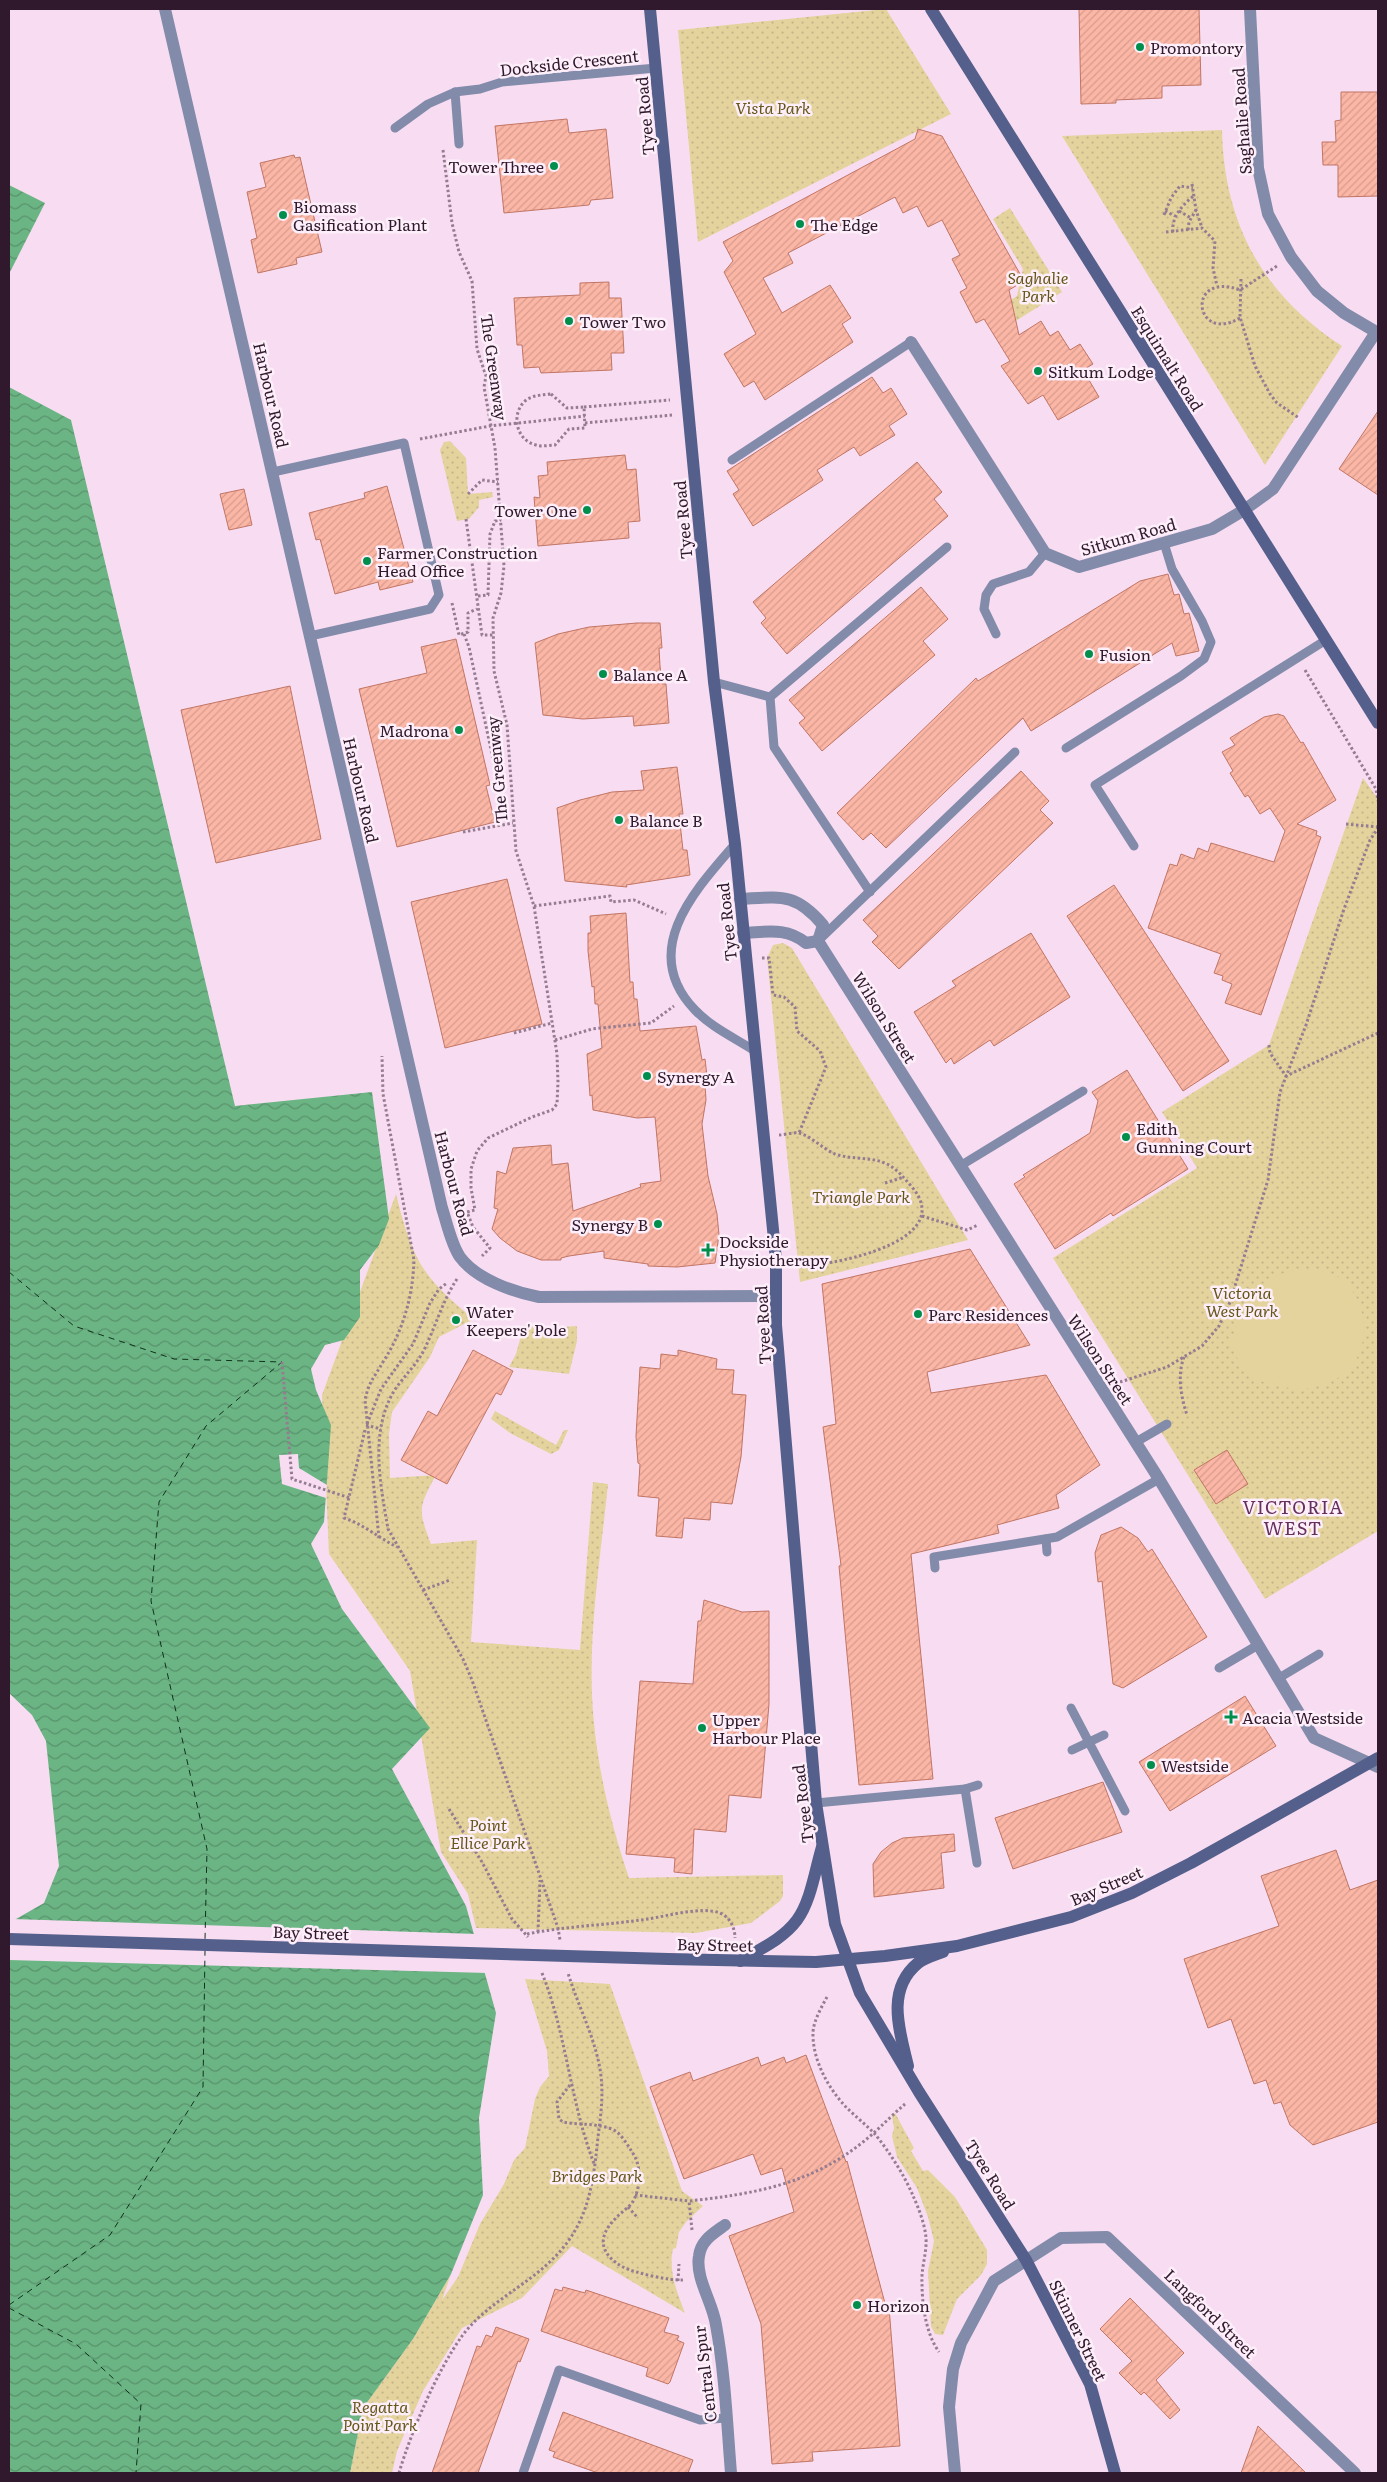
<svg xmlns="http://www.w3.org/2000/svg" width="1387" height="2482" font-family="Literata,serif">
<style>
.green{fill:url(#green-dots)}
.pitch{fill:#e4d39d}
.water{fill:url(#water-waves)}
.pier{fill:#f8ddf2}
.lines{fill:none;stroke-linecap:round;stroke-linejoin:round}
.ferry{stroke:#10311d;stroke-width:1;stroke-dasharray:6 5;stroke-linecap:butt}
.building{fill:url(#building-hatch);stroke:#c17564}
.path{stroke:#967c91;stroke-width:3;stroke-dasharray:2.5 2.5;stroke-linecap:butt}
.lane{stroke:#838baa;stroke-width:9}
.street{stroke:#838baa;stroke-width:12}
.secondary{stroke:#555f8b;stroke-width:12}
.poi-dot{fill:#008e4c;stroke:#fdeffa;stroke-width:2}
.labels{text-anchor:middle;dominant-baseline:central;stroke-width:5;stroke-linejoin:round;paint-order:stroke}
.poi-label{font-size:16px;fill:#31192d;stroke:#fdeffa;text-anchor:start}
.street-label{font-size:16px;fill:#31192d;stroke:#fdeffa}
.park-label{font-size:16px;font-style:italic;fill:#665618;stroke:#fdeffa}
.neighbourhood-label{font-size:18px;letter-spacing:1px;fill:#66305d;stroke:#fdeffa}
</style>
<defs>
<pattern id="green-dots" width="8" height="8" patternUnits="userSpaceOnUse" patternTransform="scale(1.25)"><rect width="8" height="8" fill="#e4d39d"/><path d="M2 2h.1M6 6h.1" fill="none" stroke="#c4b588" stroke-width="1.8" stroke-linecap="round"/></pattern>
<pattern id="water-waves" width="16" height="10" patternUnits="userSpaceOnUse" patternTransform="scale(1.25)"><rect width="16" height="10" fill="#6bb584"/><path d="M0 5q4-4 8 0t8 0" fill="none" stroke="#59926c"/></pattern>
<pattern id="building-hatch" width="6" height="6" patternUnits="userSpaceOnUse" patternTransform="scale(1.25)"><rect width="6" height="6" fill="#fbb6a5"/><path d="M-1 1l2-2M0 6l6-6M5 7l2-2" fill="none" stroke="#d89c8e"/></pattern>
</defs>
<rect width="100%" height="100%" fill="#f8ddf2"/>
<g class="green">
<path d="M886,9L951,114L698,242L678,30Z"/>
<path d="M1222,130C1224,224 1263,295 1342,346L1265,465L1062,136Z"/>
<path d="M1010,208L1062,292L998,332L987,315L1017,296L1023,269L993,219Z"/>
<path d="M450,441L466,458L468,494L492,492L493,497L479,500V507L469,519L457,521L440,450L444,442Z"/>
<path d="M1363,778L1378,799V1531L1265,1599L1053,1258L1197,1168L1162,1112L1269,1045Z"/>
<path d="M783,943L792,948L968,1240L800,1282L767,958L773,945Z"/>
<path d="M396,1194C412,1258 422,1278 474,1319L439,1337L430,1357L392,1412L389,1434L390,1478L436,1475C418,1508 418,1510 431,1544L477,1540L471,1642L580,1650L593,1482L608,1484C600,1563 586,1644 594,1723C599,1776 612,1827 629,1878L783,1875V1896L780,1901L751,1923L696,1933L476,1928L468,1894L441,1852L410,1671L329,1554L322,1395Z"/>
<path d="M524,1325L545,1328L577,1326V1341L569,1374L509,1367L516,1354Z"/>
<path d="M495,1411L556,1445L564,1430H568L559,1450L551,1454L510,1433L491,1419Z"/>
<path d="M525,1979L610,1984L682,2191L703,2206L686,2222L679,2232L676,2248L673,2249C668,2271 677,2292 685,2313L572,2246L522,2298L462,2328L423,2391L397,2451L392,2473H350L363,2408L413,2339L451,2274L442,2300L458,2277L480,2224L504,2184L514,2160L525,2148L535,2099L540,2087L549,2076L547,2051Z"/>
<path d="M895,2113L914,2148L911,2151L923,2171L928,2170L955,2197L987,2250V2264L981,2275L957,2299L943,2335L935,2334L931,2326L928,2271L934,2241L928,2217L917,2188L897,2157L892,2136L894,2128L892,2116Z"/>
</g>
<g class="pitch">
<path d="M1378,952V987L1367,983Z"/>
<path d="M1310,1269C1321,1271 1333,1272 1342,1280C1369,1301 1372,1349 1346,1372C1335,1382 1313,1389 1299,1389C1290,1389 1278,1385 1269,1383C1265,1382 1258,1381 1254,1379C1243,1372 1237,1356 1230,1345C1238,1318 1254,1290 1279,1275C1288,1270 1299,1270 1310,1269Z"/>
</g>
<g class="water">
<path d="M9,185L45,203L9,274Z"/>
<path d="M9,387L71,420L235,1106L372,1092L389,1219L379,1245L360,1270V1317L344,1340L325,1345L311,1369L316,1390L331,1425L324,1522L311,1544L342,1609L430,1728L392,1769L466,1906L496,2013L479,2118L483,2195L451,2274L413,2339L363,2408L350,2473H9V1923L44,1903L59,1866L46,1741L32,1715L9,1693Z"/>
</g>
<g class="pier">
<path d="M298,1454L299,1468L327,1485L326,1498L282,1484L279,1455Z"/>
<path d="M12,1919L477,1934L488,1973L9,1960V1920Z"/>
</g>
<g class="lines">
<g class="ferry">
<path d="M9,1272L74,1326L174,1359L282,1362L206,1426L159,1502L151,1601L207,1849L205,1940"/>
<path d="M9,2305L110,2235L203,2087L205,1951"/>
<path d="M9,2308L76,2344L141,2404L136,2473"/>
</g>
</g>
<g class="building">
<path d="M1079,9H1199L1201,85L1162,86V98L1116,100V103L1081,104Z"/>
<path d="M1341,92H1378V196L1338,197V165H1323L1322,142H1336L1335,121L1341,120Z"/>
<path d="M567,119L569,133L606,129L613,198L591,200L589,205L504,213L495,126Z"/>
<path d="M918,129L942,136L1024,281L1009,290L1019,335L1041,321L1050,336L1058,331L1070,350L1080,344L1093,364L1083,370L1099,397L1058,420L1043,395L1028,404L1001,366L1010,361L984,319L976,323L960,292L967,288L952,259L960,255L942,220L928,227L917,206L903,213L895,197L788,253L793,263L763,278L782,313L830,285L851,318L842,324L853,342L765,400L754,381L744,387L724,354L756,334L724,272L733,261L723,242L915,139Z"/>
<path d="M294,155L295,158L300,157L322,252L296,258L297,264L258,273L251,240L257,238L247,192L266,187L260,163Z"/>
<path d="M609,282V298H621L624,353H611L612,370L541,373L539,367L524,368L522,345H517L514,298L580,295V283Z"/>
<path d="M872,377L883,393L891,388L907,414L889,426L895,435L860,456L854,447L817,470L823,480L753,526L733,494L739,490L727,471Z"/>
<path d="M1378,411V495L1339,469Z"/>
<path d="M625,455L627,470L636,469L640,521L628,522L629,538L538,546L534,497L540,498L538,476L548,475L547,462Z"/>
<path d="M917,462L942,492L934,499L948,516L787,654L761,623L766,618L753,602Z"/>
<path d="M387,486L413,582L380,590L378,582L335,594L320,539L316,540L309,513L365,498L364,493Z"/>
<path d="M244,489L252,525L229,530L220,494Z"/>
<path d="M1168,574L1174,595L1179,594L1184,614L1189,613L1199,651L1176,656L1172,643L1031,731L1023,718L886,848L871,833L863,840L837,813L976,678L978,681L1140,581Z"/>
<path d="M921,587L948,619L923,641L935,655L822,751L799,723L805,718L789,700Z"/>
<path d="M637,623H660L662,648H659L660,666L662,684H666L669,723L634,726L633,716L583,719L543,715L535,643L558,634L589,627Z"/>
<path d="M456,639L490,785L486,786L495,822L397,847L359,689L427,673L421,647Z"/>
<path d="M290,686L321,839L216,863L181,710Z"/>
<path d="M1278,714L1284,716L1301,743L1303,742L1336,800L1297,824L1317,831L1316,835L1321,837L1261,1015L1225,1003L1232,984L1222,980L1223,976L1214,973L1221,954L1148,928L1170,864L1177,866L1181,854L1194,859L1198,848L1208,852L1211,843L1274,862L1285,831L1270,808L1260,814L1248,795L1245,797L1230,773L1233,771L1222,752L1235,745L1230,738L1264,717Z"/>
<path d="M677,767L683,814H679L683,850H687L690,875L626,885L627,887L565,881L557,808L580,800L612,792L644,790L641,771Z"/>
<path d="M1021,771L1049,801L1040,810L1053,823L899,969L872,942L878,936L863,920Z"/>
<path d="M507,879L542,1024L445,1048L411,902Z"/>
<path d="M1114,885L1229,1061L1183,1091L1067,916Z"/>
<path d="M626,913L630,982H633L634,999H637L640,1031L696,1026L702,1060L705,1059L708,1085H705L706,1100L702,1124L708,1176L717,1214L719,1235L715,1263L677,1267L648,1266V1264L604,1258V1251L569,1256L561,1258V1260H541L517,1251L500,1238L492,1229L498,1209L494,1208L497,1171L506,1174L513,1148L551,1145L552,1165L568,1163L573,1211L641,1187L640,1184L661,1181L655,1117L637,1118L593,1110L592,1095L590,1096L587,1054L602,1048L598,1004H595L594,986L592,987L588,951V933H591L590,916Z"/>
<path d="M1031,933L1070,997L994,1046L990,1040L954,1064L951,1058L946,1063L914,1012L956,986L952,981Z"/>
<path d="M1127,1070L1188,1169L1113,1216L1111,1213L1055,1249L1014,1184L1025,1177L1023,1175L1090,1133L1098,1101L1092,1092Z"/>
<path d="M970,1249L1030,1345L927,1372L931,1393L1046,1375L1100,1465L1056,1495L1059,1508L997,1525L999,1533L911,1554L933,1779L859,1785L839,1566L841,1565L823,1427L836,1424L822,1284Z"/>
<path d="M473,1350L513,1371L501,1395L496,1393L447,1484L401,1460L428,1411L437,1416Z"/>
<path d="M678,1350L717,1359L716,1369L734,1370L732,1394L746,1395L741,1457L732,1504L711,1502L710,1520L684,1518L682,1538L656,1536L659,1498L638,1496L640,1464L638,1463L636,1436L640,1367L660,1369L661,1354L678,1356Z"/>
<path d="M1227,1450L1248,1484L1216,1504L1194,1470Z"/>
<path d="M1121,1527L1138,1538L1148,1552L1152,1549L1207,1637L1123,1688L1113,1684L1102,1581L1098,1582L1095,1553L1101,1535Z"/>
<path d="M704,1600L742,1612L769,1611V1704L761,1798L729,1795L726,1832L694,1829L692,1874L674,1872L675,1858L626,1854L640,1681L693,1684L698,1621H701Z"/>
<path d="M1245,1696L1276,1746L1170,1811L1139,1762Z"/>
<path d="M1103,1782L1122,1832L1013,1869L995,1818Z"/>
<path d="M954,1834L955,1851L941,1853L944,1888L874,1897L873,1864L881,1852L892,1843L903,1838Z"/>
<path d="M1336,1850L1350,1890L1378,1880V2122L1313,2145L1290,2125L1281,2102L1274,2104L1266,2080L1254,2084L1231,2019L1208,2028L1184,1959L1279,1926L1261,1876Z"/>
<path d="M806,2055L846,2162L847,2161L886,2307H889L900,2446L812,2452L813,2461L772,2464L761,2324L729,2236L794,2212L782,2168L761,2175L753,2154L684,2179L650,2087L690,2072L693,2081L758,2057L761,2066L784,2057L786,2063Z"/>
<path d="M563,2287L585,2293L586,2290L669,2318L664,2332L679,2336L677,2340L684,2343L670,2382L668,2384L646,2376L648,2368L541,2331L555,2289L562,2291Z"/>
<path d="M1130,2298L1184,2353L1156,2380L1180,2410L1170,2419L1144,2392L1141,2395L1119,2373L1132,2361L1100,2329Z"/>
<path d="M496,2327L529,2339L520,2362L518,2361L478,2473H432L477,2346L481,2347L486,2335L492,2337Z"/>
<path d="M563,2412L693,2460L688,2473H598L553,2457L555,2452L549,2450Z"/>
<path d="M1258,2426L1306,2473H1241Z"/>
</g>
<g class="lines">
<g class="path">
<path d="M443,150L452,223L459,252L472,281L477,349L486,376L484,387L495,448L504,566L501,593L493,618L494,671L507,725L516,851L534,906L557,1054L558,1082L557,1104L552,1110L532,1117L488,1138L477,1151L471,1169V1188L475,1210L467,1212L473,1227L490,1248L482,1256"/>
<path d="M1192,184L1196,210L1202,228"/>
<path d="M1165,211L1175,216"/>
<path d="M1179,211L1191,218"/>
<path d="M1164,215L1171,198L1180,186L1193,188"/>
<path d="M1188,230L1189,222L1196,210"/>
<path d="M1166,232L1202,228L1215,241L1213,268L1217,286"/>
<path d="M1173,232C1171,217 1183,204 1195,195"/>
<path d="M1241,279L1240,317L1255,366L1270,394L1277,403L1299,418"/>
<path d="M1240,318C1194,345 1185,270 1240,290L1277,266"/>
<path d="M551,394L567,408L584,407L585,428L569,429L555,445C549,445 542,447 536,445C517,441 510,415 525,401C532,395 542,395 551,394Z"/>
<path d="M584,407L670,400"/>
<path d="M585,423L672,415"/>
<path d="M420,439L490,426L585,416"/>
<path d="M468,494L482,480L498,482"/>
<path d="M466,519L482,635H494"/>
<path d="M478,596L488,595L490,534L495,521L501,520"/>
<path d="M452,603L459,635L468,632V613L477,609"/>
<path d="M464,634L469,647L507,824"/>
<path d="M1305,670L1376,789L1378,801"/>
<path d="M1346,824L1378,827"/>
<path d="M463,832L513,823"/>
<path d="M534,906L610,896L611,902L634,900L666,914"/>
<path d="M762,958H769L773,995L784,997L795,1007L797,1031L820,1051L826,1067L799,1133"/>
<path d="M514,1033L552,1023"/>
<path d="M555,1040L592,1029L651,1023L674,1006"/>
<path d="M1269,1045L1270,1053L1286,1076L1378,1033"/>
<path d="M779,1135C785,1135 793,1132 798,1133C810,1135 823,1149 835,1154C852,1160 870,1156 887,1164C897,1169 904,1178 912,1187C954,1237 853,1260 820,1264C812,1265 801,1268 795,1266"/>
<path d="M885,1183L904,1177"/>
<path d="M922,1216L967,1230L978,1225"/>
<path d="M457,1279C443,1300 436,1325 425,1348C418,1363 406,1374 396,1388C369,1429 380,1483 388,1529L463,1659L472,1680L558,1928L560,1940"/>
<path d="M1184,1357C1177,1375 1181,1397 1187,1415"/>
<path d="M282,1362L292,1479L350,1498"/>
<path d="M1120,1382L1167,1367L1202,1346L1219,1326L1230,1302L1268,1180L1280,1092L1306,1025L1344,909L1370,840L1378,828"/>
<path d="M367,1424L381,1389L413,1344L430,1303L439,1289L447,1283"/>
<path d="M366,1425L381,1429"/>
<path d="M365,1430L344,1518C363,1524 379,1538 397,1547"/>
<path d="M379,1538L365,1400C369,1381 374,1378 383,1362C403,1331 413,1296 414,1260L383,1094L382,1056"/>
<path d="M423,1590L450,1580"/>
<path d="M449,1809L482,1862L512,1919L528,1937"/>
<path d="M538,1932L540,1880"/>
<path d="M527,1934C567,1926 608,1925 648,1919C667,1916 702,1906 720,1913C730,1917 735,1928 735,1938"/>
<path d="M542,1973C567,2035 570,2103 595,2166"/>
<path d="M827,1997C821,2008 814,2020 813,2032C812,2059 828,2088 846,2107C855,2116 865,2124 874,2133C889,2151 905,2176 914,2198C919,2209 925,2225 926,2238C927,2253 921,2268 922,2283C922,2305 926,2334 939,2352"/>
<path d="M570,2085L557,2102L559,2119L563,2122C579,2125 595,2123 612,2129C621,2133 627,2144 632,2152C642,2165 641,2189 632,2203C627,2209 620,2213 615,2219C596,2238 601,2255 623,2267C635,2273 670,2281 683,2280"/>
<path d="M635,2195L689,2201"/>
<path d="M628,2207L637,2217"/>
<path d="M692,2230L689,2201C754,2194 811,2184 863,2142C878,2130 891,2116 905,2104"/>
<path d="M678,2281L679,2264"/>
<path d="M399,2473C411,2432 437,2371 462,2336C481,2310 512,2293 537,2273C586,2234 592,2196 598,2137C601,2114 604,2092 600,2069C594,2035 578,2006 568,1973"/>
</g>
<g class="lane">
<path d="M455,92L459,144"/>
<path d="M395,128L428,104L455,92L480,89L502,82L656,68"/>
<path d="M732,460L911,342"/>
<path d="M273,472L404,443L439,595L430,609L310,636"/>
<path d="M996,634L984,609L986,595L993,584L1029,572L1045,553"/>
<path d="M714,682L770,697"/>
<path d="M770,697L947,547"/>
<path d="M770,697L774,747L870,892"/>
<path d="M1066,748L1181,676L1204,659L1211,642L1202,621L1172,569L1164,543"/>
<path d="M735,844C695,890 638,951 695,1010C711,1027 735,1038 755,1051"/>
<path d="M1134,846L1095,785L1326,640"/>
<path d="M819,940L1015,752"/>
<path d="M960,1166L1083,1091"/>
<path d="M1136,1442L1167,1424"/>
<path d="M1046,1539L1047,1552"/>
<path d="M935,1568L934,1557L1057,1537L1159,1479"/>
<path d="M1219,1668L1258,1645"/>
<path d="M1279,1678L1319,1654"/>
<path d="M1071,1708L1125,1811"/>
<path d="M1072,1750L1104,1735"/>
<path d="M965,1789L977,1863"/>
<path d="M816,1803L965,1789L978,1785"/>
<path d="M523,2473L559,2370L700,2420L726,2418"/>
</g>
<g class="street">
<path d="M165,9L442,1208C447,1223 451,1244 460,1257C476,1279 513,1292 539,1297L776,1296"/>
<path d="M1250,9L1258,168L1268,214L1291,257L1317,291L1344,313L1378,333"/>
<path d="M911,342L1045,553L1079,567L1212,529L1244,510L1273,489L1376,332"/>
<path d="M740,899C780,897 795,892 823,925L818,941L1159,1479L1314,1738L1378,1767"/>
<path d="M743,933C767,932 786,927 806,943L818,941"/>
<path d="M725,2225C714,2233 701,2240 699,2256C695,2278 713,2303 716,2325C725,2374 727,2424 731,2473"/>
<path d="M955,2473L949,2407L953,2369L961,2343L994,2281L1061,2238L1107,2237L1355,2473"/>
</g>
<g class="secondary">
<path d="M650,9L714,682L735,844L776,1260V1325L816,1803L835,1924L860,1993L919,2092L1026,2260L1090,2384L1115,2473"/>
<path d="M931,9L1378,723"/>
<path d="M9,1939L668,1959L816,1962L885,1956L957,1946L1071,1917L1132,1893L1191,1863L1378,1758"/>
<path d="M740,1961C760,1949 783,1939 797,1920C811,1901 815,1870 822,1847"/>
<path d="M908,2066C900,2032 885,1990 918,1963C925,1958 935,1955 943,1952"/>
</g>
</g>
<g class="poi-dot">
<circle cx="1140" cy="47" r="5"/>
<circle cx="554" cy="166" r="5"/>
<circle cx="283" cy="215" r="5"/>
<circle cx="800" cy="224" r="5"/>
<circle cx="569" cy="321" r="5"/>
<circle cx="1038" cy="371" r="5"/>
<circle cx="587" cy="510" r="5"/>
<circle cx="367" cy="561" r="5"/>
<circle cx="1089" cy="654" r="5"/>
<circle cx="603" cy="674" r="5"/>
<circle cx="459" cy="730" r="5"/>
<circle cx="619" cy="820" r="5"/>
<circle cx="647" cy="1076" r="5"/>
<circle cx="1126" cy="1137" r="5"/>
<circle cx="658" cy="1224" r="5"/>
<path d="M705.5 1242.5h5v5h5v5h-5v5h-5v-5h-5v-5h5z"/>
<circle cx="918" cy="1314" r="5"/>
<circle cx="456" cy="1320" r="5"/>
<path d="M1228.5 1709.5h5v5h5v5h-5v5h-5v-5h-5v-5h5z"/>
<circle cx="702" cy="1728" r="5"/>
<circle cx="1151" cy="1765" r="5"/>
<circle cx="857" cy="2305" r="5"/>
</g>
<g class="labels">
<g class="poi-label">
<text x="1150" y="47">Promontory</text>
<text x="544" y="166" text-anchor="end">Tower Three</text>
<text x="293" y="206">Biomass<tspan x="293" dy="18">Gasification Plant</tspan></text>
<text x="810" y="224">The Edge</text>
<text x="579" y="321">Tower Two</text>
<text x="1048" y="371">Sitkum Lodge</text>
<text x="577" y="510" text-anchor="end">Tower One</text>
<text x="377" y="552">Farmer Construction<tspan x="377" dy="18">Head Office</tspan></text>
<text x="1099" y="654">Fusion</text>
<text x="613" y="674">Balance A</text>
<text x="449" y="730" text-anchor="end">Madrona</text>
<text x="629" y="820">Balance B</text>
<text x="657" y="1076">Synergy A</text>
<text x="1136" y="1128">Edith<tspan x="1136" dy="18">Gunning Court</tspan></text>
<text x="648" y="1224" text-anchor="end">Synergy B</text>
<text x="719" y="1241">Dockside<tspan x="719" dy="18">Physiotherapy</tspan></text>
<text x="466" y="1311">Water<tspan x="466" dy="18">Keepers' Pole</tspan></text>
<text x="928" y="1314">Parc Residences</text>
<text x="1242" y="1717">Acacia Westside</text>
<text x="712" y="1719">Upper<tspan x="712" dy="18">Harbour Place</tspan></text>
<text x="1161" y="1765">Westside</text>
<text x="867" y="2305">Horizon</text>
</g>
<g class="street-label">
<text transform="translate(569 62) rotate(-6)">Dockside Crescent</text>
<text transform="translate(644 116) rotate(-95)">Tyee Road</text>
<text transform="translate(1241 121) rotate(-94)">Saghalie Road</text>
<text transform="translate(1168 358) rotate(58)">Esquimalt Road</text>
<text transform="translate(495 367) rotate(82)">The Greenway</text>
<text transform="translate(272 395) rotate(77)">Harbour Road</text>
<text transform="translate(682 520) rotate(-95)">Tyee Road</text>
<text transform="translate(1128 536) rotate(-16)">Sitkum Road</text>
<text transform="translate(496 770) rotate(-95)">The Greenway</text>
<text transform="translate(362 790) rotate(77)">Harbour Road</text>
<text transform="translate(726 922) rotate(-96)">Tyee Road</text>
<text transform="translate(885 1017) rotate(58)">Wilson Street</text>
<text transform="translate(455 1183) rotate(75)">Harbour Road</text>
<text transform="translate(762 1325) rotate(-93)">Tyee Road</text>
<text transform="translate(1101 1359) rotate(57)">Wilson Street</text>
<text transform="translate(802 1804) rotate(-97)">Tyee Road</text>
<text transform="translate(1106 1885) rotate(-23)">Bay Street</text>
<text transform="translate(311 1932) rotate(2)">Bay Street</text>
<text transform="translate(715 1944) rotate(1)">Bay Street</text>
<text transform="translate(991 2174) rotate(58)">Tyee Road</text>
<text transform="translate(1211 2313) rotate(44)">Langford Street</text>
<text transform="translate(1079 2330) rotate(64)">Skinner Street</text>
<text transform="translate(704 2374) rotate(-97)">Central Spur</text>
</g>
<g class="park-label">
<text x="773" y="107">Vista Park</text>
<text x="1038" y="277">Saghalie<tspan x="1038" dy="18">Park</tspan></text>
<text x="861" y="1196">Triangle Park</text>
<text x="1242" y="1292">Victoria<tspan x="1242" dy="18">West Park</tspan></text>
<text x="488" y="1824">Point<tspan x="488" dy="18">Ellice Park</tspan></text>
<text x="597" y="2175">Bridges Park</text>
<text x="380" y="2406">Regatta<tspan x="380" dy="18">Point Park</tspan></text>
</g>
<g class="neighbourhood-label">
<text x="1293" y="1506">VICTORIA<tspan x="1293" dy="21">WEST</tspan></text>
</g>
</g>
<rect width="1387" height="2482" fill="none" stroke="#31192d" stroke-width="20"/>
</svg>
